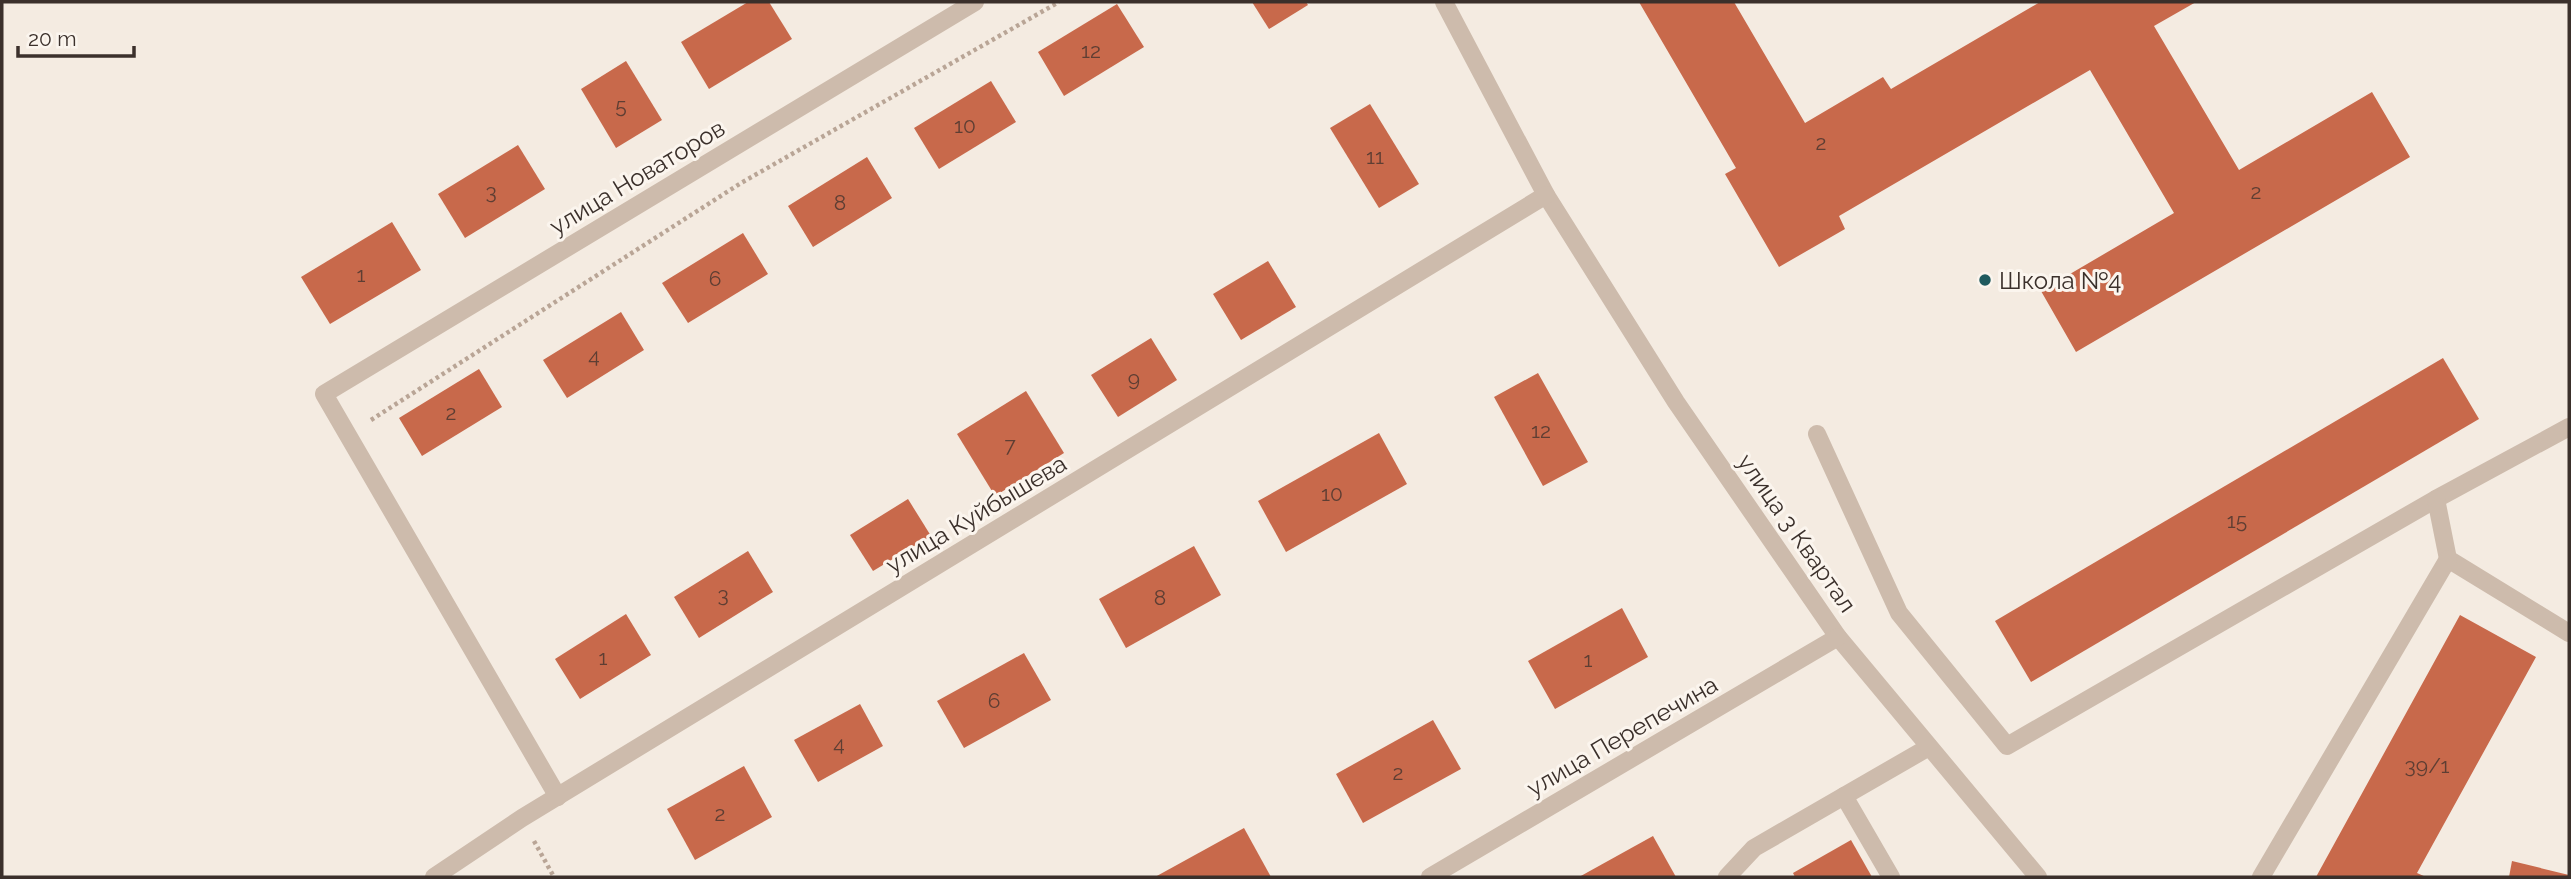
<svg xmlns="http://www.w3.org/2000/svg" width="2571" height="879" font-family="Raleway,sans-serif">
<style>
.building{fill:#c8694b}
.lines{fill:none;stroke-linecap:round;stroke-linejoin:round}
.path{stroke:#b9a596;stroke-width:4.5;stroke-dasharray:3.5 3.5;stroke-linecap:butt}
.lane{stroke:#cdbbac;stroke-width:18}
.street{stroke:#cdbbac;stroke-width:18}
.poi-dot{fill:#1f5a5e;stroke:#fbf5ee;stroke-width:2.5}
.labels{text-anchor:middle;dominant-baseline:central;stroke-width:6;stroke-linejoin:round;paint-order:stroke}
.number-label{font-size:21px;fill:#5e3e33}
.street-label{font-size:24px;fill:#3b302b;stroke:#fbf5ee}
.poi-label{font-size:24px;fill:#3b302b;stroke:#fbf5ee;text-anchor:start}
</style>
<rect width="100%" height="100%" fill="#f4ebe1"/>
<g class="building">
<path d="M748,2H769L792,39L709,89L681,42Z"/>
<path d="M1252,2H1306L1308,5L1269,29Z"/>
<path d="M1639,2H1734L1805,123L1883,77L1891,89L2040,2H2196L2154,26L2239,170L2372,92L2410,157L2076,352L2041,291L2174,213L2090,70L1839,216L1845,229L1779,267L1725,174L1736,168Z"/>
<path d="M1117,4L1144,47L1064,96L1038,52Z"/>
<path d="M626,61L662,120L616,148L581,89Z"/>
<path d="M991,81L1016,122L939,169L914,128Z"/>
<path d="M1370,104L1419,184L1379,208L1330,128Z"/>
<path d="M518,145L545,189L465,238L438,194Z"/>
<path d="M867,157L892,198L813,247L788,206Z"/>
<path d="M392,222L421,270L330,324L301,277Z"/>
<path d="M743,233L768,274L688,323L662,283Z"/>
<path d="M1268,261L1296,307L1241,340L1213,294Z"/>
<path d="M621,312L644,350L567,398L543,360Z"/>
<path d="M1151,338L1177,380L1118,417L1091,375Z"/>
<path d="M2443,358L2479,419L2031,682L1995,621Z"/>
<path d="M479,369L502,407L422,456L399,418Z"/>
<path d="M1538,373L1588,462L1543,486L1494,397Z"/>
<path d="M1026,391L1064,453L995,496L957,434Z"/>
<path d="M1379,433L1407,484L1286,552L1258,501Z"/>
<path d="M908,499L931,536L873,571L850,535Z"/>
<path d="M1194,546L1221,595L1126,648L1099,599Z"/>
<path d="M748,551L773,592L699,638L674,597Z"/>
<path d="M1622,608L1648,657L1555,709L1528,661Z"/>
<path d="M626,614L651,655L580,699L555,659Z"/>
<path d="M2460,615L2536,657L2417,873L2426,877H2316Z"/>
<path d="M1024,653L1051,700L964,748L937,701Z"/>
<path d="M860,704L883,746L818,782L794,740Z"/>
<path d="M1433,720L1461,769L1363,823L1336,774Z"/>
<path d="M744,766L772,817L695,860L667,809Z"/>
<path d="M1244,828L1271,877H1155Z"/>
<path d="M1653,836L1676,877H1579Z"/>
<path d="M1851,840L1872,877H1795L1793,873Z"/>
<path d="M2512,861L2569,875V877H2509Z"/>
</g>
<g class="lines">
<g class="path">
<path d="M371,420L741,183L1059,2"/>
<path d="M534,841L554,877"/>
</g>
<g class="lane">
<path d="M1817,434L1899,613L2007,746L2436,499L2569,427"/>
<path d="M2436,499L2448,559L2569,633"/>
<path d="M1844,796L1891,877"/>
<path d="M1727,877L1754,848L1929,747"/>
<path d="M2261,877L2448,559"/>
</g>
<g class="street">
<path d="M1444,2L1546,195L1676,402L1838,637L2038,877"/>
<path d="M558,797L324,394L975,2"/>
<path d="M434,877L522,818L1546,195"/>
<path d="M1430,877L1838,637"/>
</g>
</g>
<circle class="poi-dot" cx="1985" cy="280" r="7"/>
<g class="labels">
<g class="number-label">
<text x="1091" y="50">12</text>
<text x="621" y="105">5</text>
<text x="965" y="125">10</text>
<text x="1821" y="142">2</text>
<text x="1375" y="156">11</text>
<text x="491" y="191">3</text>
<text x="2256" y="191">2</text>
<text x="840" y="202">8</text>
<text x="361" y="274">1</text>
<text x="715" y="278">6</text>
<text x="594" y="355">4</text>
<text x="1134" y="378">9</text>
<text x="451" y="412">2</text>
<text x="1541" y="430">12</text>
<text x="1010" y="444">7</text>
<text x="1332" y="493">10</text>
<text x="2237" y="520">15</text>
<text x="723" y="594">3</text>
<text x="1160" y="597">8</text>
<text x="603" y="657">1</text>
<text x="1588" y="659">1</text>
<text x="994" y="700">6</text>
<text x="839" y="743">4</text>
<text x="2427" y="765">39/1</text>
<text x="1398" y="772">2</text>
<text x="720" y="813">2</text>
</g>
<g class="street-label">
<text transform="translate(637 177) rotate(-31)">улица Новаторов</text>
<text transform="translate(976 514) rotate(-31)">улица Куйбышева</text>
<text transform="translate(1797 533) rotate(55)">улица 3 Квартал</text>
<text transform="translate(1622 736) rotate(-30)">улица Перепечина</text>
</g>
<g class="poi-label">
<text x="1999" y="280">Школа №4</text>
</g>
</g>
<rect width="2571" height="879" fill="none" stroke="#3b302b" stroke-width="7"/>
<path d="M18 46v10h116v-10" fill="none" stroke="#3b302b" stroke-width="3.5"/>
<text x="28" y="46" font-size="21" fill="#3b302b" stroke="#fbf5ee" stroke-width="5" paint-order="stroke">20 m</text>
</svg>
